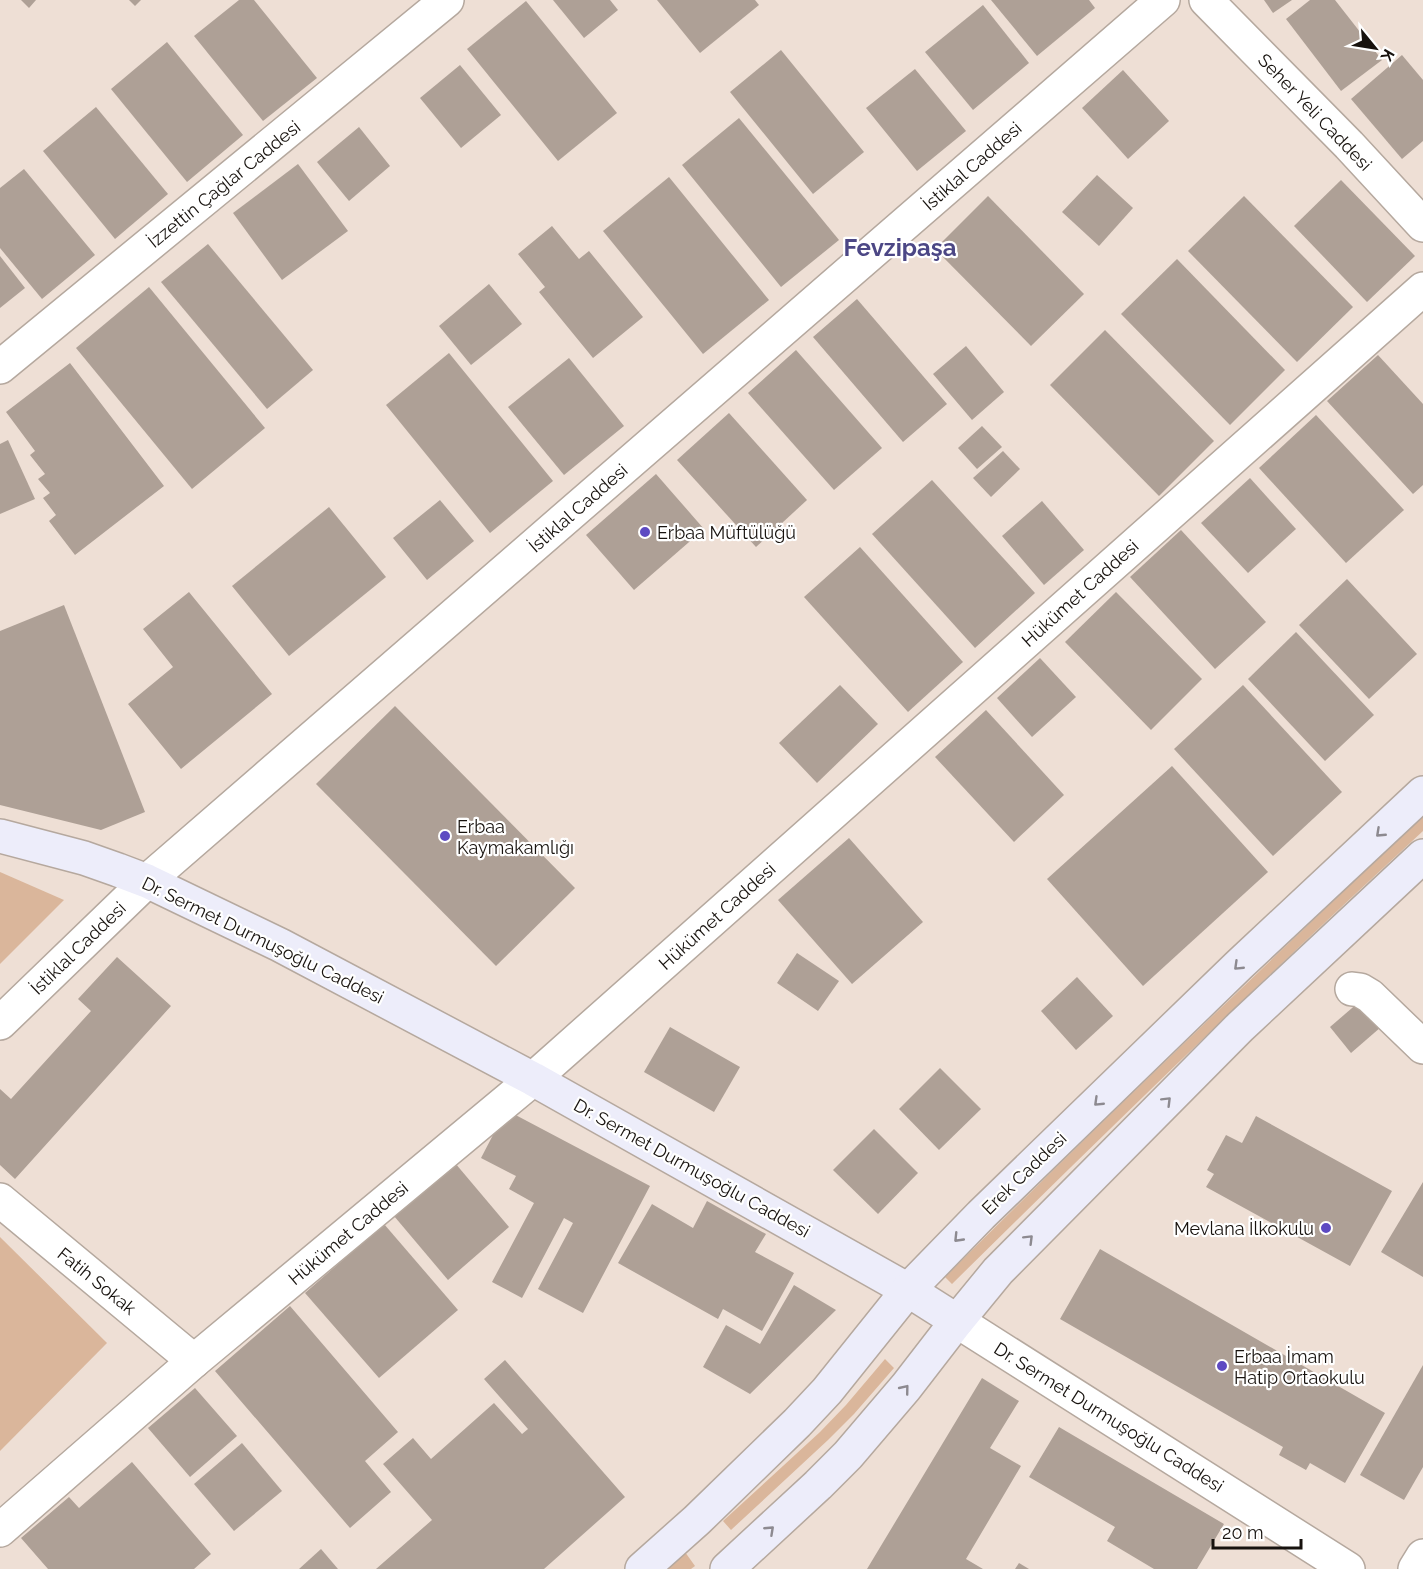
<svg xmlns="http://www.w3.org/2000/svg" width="1423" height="1569" font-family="Raleway,sans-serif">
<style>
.green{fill:#dab69b}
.building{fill:#aea096}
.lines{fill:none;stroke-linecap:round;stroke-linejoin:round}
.minor-casing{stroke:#b5a89e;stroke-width:36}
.tertiary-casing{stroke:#b5a89e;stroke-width:36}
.secondary-casing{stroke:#b5a89e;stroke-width:36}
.minor{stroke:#fff;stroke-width:33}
.tertiary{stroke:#fff;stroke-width:33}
.secondary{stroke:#ededfa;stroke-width:33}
.oneway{stroke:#8d8a90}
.poi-dot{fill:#5d4ac2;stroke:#fff;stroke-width:2}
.labels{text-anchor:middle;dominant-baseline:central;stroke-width:4.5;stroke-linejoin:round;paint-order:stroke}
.street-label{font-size:18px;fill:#17120e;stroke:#fff}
.poi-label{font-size:18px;fill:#17120e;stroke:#fff;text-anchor:start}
.district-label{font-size:24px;font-weight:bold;fill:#4c4785;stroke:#fff}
</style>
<rect width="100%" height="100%" fill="#eedfd5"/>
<g class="green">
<path d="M1423,817V831C1263,979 1107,1131 952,1284L945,1277C1102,1121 1261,968 1423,817Z"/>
<path d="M0,872L64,900L0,964Z"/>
<path d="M0,1237L107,1343L0,1451Z"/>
<path d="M885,1359L894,1368L854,1414L828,1440L731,1530L723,1521L820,1432L846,1405Z"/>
<path d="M685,1552L695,1566L691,1569H666Z"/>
</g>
<g class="building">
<path d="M21,0H36L29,8Z"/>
<path d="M129,0H141L135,6Z"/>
<path d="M239,0H254L317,78L263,121L194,36Z"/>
<path d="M553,0H610L618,10L584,38Z"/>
<path d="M657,0H755L759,5L700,53Z"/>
<path d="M991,0H1089L1095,8L1037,56Z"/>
<path d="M1264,0H1292L1273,13Z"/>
<path d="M1310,0H1335L1382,60L1341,91L1286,19Z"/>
<path d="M526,1L617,113L558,161L467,49Z"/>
<path d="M983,5L1029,63L973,110L925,52Z"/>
<path d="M167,42L243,135L187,182L111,89Z"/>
<path d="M781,50L864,152L813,194L730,92Z"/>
<path d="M1402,55L1423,80V141L1402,159L1351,99Z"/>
<path d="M460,65L501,115L461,148L420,98Z"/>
<path d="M915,69L966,131L917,171L866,108Z"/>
<path d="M1123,70L1169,121L1128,159L1082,108Z"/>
<path d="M96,107L168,194L115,239L43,151Z"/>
<path d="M739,118L839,240L781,287L682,165Z"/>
<path d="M359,127L390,166L349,201L317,162Z"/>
<path d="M298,164L348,231L282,280L233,213Z"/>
<path d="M24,169L95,255L42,299L0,248V188Z"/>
<path d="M1097,175L1133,208L1099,246L1062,212Z"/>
<path d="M669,177L769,300L703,354L603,231Z"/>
<path d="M1341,180L1415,256L1367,302L1294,226Z"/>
<path d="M988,196L1084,294L1031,346L935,249Z"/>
<path d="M1244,196L1353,307L1297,362L1188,251Z"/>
<path d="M552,226L579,259L589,251L643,317L593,358L539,292L545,287L518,254Z"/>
<path d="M208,244L313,370L267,409L161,282Z"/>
<path d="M0,256L25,288L0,308Z"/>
<path d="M1177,259L1285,370L1230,425L1121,314Z"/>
<path d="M489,284L522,324L471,365L439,326Z"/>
<path d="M149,287L265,428L192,489L76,348Z"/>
<path d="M857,299L947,404L903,442L813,337Z"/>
<path d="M1105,330L1214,441L1159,496L1050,385Z"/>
<path d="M966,346L1004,392L972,420L933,374Z"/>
<path d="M796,350L882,448L834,490L748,393Z"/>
<path d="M449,353L553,481L490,533L386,405Z"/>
<path d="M1378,355L1423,404V485L1413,494L1327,401Z"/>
<path d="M569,358L624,426L564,475L508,407Z"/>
<path d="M70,363L164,486L75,555L49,521L56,515L43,498L50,493L38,479L45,474L30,455L35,451L6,412Z"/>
<path d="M729,413L807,500L756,547L677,460Z"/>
<path d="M1316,415L1404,510L1346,563L1259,468Z"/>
<path d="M982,426L1002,447L977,469L958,448Z"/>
<path d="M8,440L35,499L0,514V444Z"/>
<path d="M1003,451L1020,469L991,497L973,478Z"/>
<path d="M656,474L704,529L634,590L586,535Z"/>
<path d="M1250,478L1296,529L1248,573L1201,523Z"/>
<path d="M932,480L1035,593L975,648L872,534Z"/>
<path d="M440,500L474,541L427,580L393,538Z"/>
<path d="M1042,501L1084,550L1044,585L1002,536Z"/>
<path d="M329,507L386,577L289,656L232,586Z"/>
<path d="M1181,530L1266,622L1215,669L1130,577Z"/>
<path d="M860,547L963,662L908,712L804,597Z"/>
<path d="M1347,579L1417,654L1369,699L1299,625Z"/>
<path d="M189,592L272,694L181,769L128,704L173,667L143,629Z"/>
<path d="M1116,592L1202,679L1151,730L1065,642Z"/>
<path d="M64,605L145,812L101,830L0,805V631Z"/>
<path d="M1296,632L1374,715L1325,761L1248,679Z"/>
<path d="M1040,658L1076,697L1032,737L997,698Z"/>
<path d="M840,685L878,724L817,783L779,743Z"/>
<path d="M1243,685L1342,792L1273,856L1174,749Z"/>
<path d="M395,706L575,888L496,966L316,784Z"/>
<path d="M986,710L1064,795L1014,842L935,757Z"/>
<path d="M1172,766L1268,872L1143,986L1047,879Z"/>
<path d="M849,838L923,922L852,984L778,900Z"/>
<path d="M797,953L839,981L818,1011L777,983Z"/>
<path d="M117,957L171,1006L15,1179L0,1165V1089L11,1099L91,1011L78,999Z"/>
<path d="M1077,977L1113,1016L1076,1050L1041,1011Z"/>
<path d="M1359,1002L1381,1027L1351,1053L1330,1027Z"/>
<path d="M670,1027L740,1067L714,1112L644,1072Z"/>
<path d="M940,1068L981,1109L939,1150L899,1109Z"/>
<path d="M506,1110L650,1186L583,1313L538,1289L573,1223L564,1218L522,1298L492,1282L534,1203L509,1189L516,1176L481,1158Z"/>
<path d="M1256,1116L1392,1191L1350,1266L1206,1187L1214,1174L1207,1170L1226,1135L1242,1143Z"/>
<path d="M874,1129L918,1173L878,1214L833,1170Z"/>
<path d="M455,1163L509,1227L448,1280L394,1216Z"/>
<path d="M1423,1182V1277L1381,1252Z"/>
<path d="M707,1201L766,1234L755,1252L794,1273L762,1331L723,1309L718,1319L618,1263L652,1204L693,1228Z"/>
<path d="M384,1224L458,1310L379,1378L305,1293Z"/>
<path d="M1100,1249L1385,1413L1345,1483L1310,1463L1306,1470L1279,1455L1283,1447L1060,1319Z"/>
<path d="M794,1285L836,1310L750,1394L703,1367L726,1325L760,1344Z"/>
<path d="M290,1306L398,1432L365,1461L391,1492L350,1528L215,1371Z"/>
<path d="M505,1360L625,1497L544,1569H376L432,1520L383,1464L413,1438L431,1459L494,1403L522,1434L528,1429L484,1379Z"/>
<path d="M1423,1365V1467L1404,1500L1360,1475Z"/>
<path d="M982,1378L1019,1401L990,1448L1021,1466L966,1559L983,1569H867Z"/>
<path d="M195,1388L237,1436L190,1477L148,1428Z"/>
<path d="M1059,1427L1224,1524L1197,1569H1154L1107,1541L1115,1527L1029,1477Z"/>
<path d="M242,1443L282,1491L234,1531L194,1484Z"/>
<path d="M132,1462L211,1554L194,1569H48L21,1538L69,1497L79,1508Z"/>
<path d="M321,1549L338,1569H299Z"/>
<path d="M1019,1563L1029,1569H1015Z"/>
</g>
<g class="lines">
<defs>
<g id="minor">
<path d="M1352,989L1360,990L1370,996L1423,1047"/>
<path d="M0,1200L194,1361"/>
<path d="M1415,1569L1423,1556"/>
</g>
<g id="tertiary">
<path d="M1206,0L1349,145L1423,225"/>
<path d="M0,367L447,0"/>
<path d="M0,1023L147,881L1163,0"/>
<path d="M957,1321L1348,1569"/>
<path d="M0,1530L194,1361L533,1079L1423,289"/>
</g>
<g id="secondary">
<path d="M0,836L84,858L118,870L147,881L280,945L533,1079L908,1290L957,1321"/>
<path d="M642,1569L697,1520L797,1423L827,1391L908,1290L981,1215L1239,965L1423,793"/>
<path d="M727,1569L818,1485L848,1455L906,1387L957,1321L998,1271L1240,1027L1423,856"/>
</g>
</defs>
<use href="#minor" class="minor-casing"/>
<use href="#tertiary" class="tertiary-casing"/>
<use href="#secondary" class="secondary-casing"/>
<use href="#minor" class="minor"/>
<use href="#tertiary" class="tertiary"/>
<use href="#secondary" class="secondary"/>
</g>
<defs><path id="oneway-chevron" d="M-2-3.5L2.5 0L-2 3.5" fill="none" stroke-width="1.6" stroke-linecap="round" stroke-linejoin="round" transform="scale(1.5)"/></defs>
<g class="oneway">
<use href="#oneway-chevron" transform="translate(1380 833) rotate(137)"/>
<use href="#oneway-chevron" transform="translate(1238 966) rotate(136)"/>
<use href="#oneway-chevron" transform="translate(1167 1101) rotate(-45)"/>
<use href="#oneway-chevron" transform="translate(1098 1102) rotate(136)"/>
<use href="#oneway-chevron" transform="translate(958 1238) rotate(134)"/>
<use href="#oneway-chevron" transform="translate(1029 1239) rotate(-45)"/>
<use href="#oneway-chevron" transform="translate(905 1389) rotate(-51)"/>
<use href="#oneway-chevron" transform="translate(770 1530) rotate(-43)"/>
</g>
<g class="poi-dot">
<circle cx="645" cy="532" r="6"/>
<circle cx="445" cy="836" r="6"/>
<circle cx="1326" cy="1228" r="6"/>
<circle cx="1222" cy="1366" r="6"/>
</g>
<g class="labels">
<g class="street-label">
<text transform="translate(1315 112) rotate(46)">Seher Yeli Caddesi</text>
<text transform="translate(972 166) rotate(-41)">İstiklal Caddesi</text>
<text transform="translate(224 184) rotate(-39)">İzzettin Çağlar Caddesi</text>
<text transform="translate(578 508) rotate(-41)">İstiklal Caddesi</text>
<text transform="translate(1080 593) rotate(-42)">Hükümet Caddesi</text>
<text transform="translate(717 916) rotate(-42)">Hükümet Caddesi</text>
<text transform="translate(263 940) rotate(26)">Dr. Sermet Durmuşoğlu Caddesi</text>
<text transform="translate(78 948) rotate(-44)">İstiklal Caddesi</text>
<text transform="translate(692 1168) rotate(29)">Dr. Sermet Durmuşoğlu Caddesi</text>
<text transform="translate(1024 1173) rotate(-44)">Erek Caddesi</text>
<text transform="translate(348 1233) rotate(-40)">Hükümet Caddesi</text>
<text transform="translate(97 1281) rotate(39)">Fatih Sokak</text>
<text transform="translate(1109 1417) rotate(32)">Dr. Sermet Durmuşoğlu Caddesi</text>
</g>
<g class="poi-label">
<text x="657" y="532">Erbaa Müftülüğü</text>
<text x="457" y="826">Erbaa<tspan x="457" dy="21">Kaymakamlığı</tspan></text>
<text x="1314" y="1228" text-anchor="end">Mevlana İlkokulu</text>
<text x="1234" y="1356">Erbaa İmam<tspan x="1234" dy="21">Hatip Ortaokulu</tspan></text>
</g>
<g class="district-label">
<text x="900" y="247">Fevzipaşa</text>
</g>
</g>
<g transform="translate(1375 48) rotate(120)" stroke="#ffffff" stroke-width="4.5" paint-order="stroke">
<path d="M0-4.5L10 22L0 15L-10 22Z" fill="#17120e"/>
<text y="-9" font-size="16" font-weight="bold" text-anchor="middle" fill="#17120e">K</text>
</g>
<path d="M1213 1539v9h88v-9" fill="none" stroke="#17120e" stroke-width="3"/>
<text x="1222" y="1539" font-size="18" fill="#17120e" stroke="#ffffff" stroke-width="4.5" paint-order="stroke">20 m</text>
</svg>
